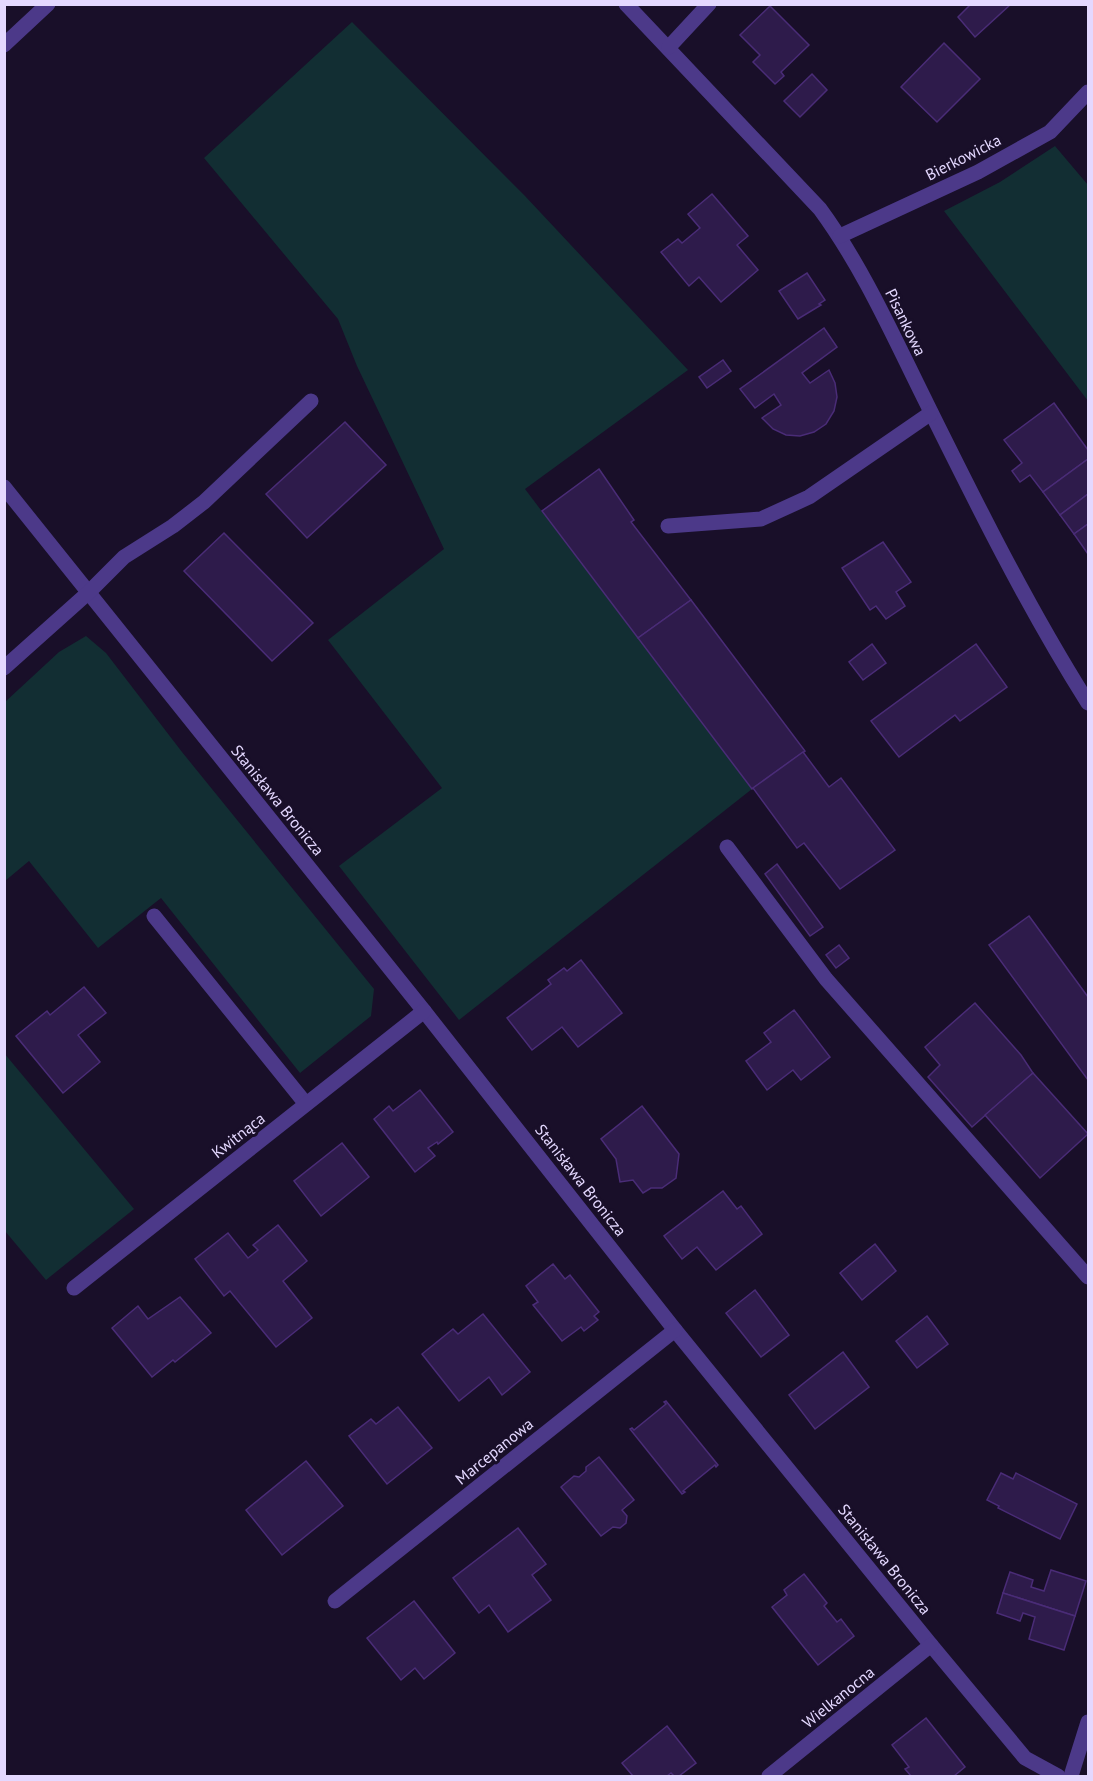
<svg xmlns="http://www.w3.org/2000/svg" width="1093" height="1781" font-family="'PT Sans',sans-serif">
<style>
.green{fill:#122e33}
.building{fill:#2e1b4b;stroke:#4a2c77;stroke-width:1.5}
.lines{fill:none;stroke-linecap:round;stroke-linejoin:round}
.minor{stroke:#4c3989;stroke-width:15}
.labels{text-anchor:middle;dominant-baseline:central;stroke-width:6;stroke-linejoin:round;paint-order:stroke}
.street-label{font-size:16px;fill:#e4d8ff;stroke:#190f29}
</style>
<rect width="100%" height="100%" fill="#190f29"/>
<g class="green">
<path d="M352,22L525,196L688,370L525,489L752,789L459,1020L339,866L442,788L328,640L444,549L357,366L338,319L204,158Z"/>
<path d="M1055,146L1088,185V401L944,211L1000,182Z"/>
<path d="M86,636L106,653L182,752L374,989L371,1016L300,1073L161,898L98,948L29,861L5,881V702L59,652Z"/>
<path d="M4,1053L134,1209L46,1280L5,1231Z"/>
</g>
<g class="building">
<path d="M971,4H1011L975,37L958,17Z"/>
<path d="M770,6L809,45L781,72L784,76L775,84L753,62L760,55L740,35Z"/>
<path d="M944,43L980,79L937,122L901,87Z"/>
<path d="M812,74L827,90L800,117L784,101Z"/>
<path d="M712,194L748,236L737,245L758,270L721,302L699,277L689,286L661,252L678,239L682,243L700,228L688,214Z"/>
<path d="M807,273L825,300L819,304L821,305L798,319L779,291Z"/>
<path d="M824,328L837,347L802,373L810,383L829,370L835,383L837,397L834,411L826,424L814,432L800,436L786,435L773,429L762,418L781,405L774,394L755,408L740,389Z"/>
<path d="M723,360L731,371L707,388L699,377Z"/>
<path d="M1054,403L1088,450V459L1043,492L1030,475L1020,482L1012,471L1022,463L1004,440Z"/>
<path d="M345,422L386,465L307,538L266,494Z"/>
<path d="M1088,459V494L1060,515L1043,492Z"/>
<path d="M599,469L634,520L631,522L691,600L638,638L542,511Z"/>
<path d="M1088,494V524L1074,534L1060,515Z"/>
<path d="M1088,524V554L1074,534Z"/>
<path d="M224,533L313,623L272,661L184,571Z"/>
<path d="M883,542L911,582L896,592L905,606L886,619L876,606L870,610L842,568Z"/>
<path d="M691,600L805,751L752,789L638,638Z"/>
<path d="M872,644L886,663L863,680L849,662Z"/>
<path d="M976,644L1007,687L960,721L955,715L899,757L871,721Z"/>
<path d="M803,752L829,787L841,778L895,850L840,889L804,843L797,848L753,788Z"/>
<path d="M777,864L823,927L810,936L765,874Z"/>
<path d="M1029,916L1088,997V1080L989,945Z"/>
<path d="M839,945L849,958L836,968L826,955Z"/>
<path d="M581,960L622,1013L578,1047L562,1027L532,1050L507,1018L551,984L548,980L564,968L567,971Z"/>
<path d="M84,987L106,1013L78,1035L100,1062L63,1093L16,1036L47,1011L50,1015Z"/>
<path d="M975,1003L1021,1055L1033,1073L972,1127L928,1077L940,1065L925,1047Z"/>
<path d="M794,1010L830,1057L801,1080L793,1070L767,1090L746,1061L771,1042L764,1033Z"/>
<path d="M1033,1073L1088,1134L1040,1178L985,1115Z"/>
<path d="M420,1090L453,1132L438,1144L437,1142L428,1148L435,1156L415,1172L374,1119L389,1106L393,1111Z"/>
<path d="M642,1106L679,1154L676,1178L662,1188H651L643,1193L633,1180L620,1182L616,1159L601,1139Z"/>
<path d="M342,1143L369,1177L321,1216L294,1181Z"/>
<path d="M723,1191L737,1209L741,1206L762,1234L716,1270L697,1247L682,1259L664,1236Z"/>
<path d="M278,1225L307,1261L283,1281L312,1318L276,1347L230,1291L224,1296L195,1259L228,1233L248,1258L258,1250L253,1245Z"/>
<path d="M875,1244L896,1271L862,1300L840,1273Z"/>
<path d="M553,1264L565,1279L570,1275L599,1312L594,1316L598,1320L584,1331L581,1327L562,1341L533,1305L538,1302L526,1286Z"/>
<path d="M755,1290L789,1335L761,1357L726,1313Z"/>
<path d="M180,1297L211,1333L175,1362L173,1360L152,1377L112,1328L138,1306L148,1319Z"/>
<path d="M483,1314L530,1372L502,1395L489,1377L459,1401L422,1354L453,1329L458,1334Z"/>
<path d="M927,1316L948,1344L917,1368L896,1341Z"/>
<path d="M843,1352L869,1387L815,1429L789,1395Z"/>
<path d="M666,1401L718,1465L716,1467L715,1465L683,1491L685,1492L682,1494L630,1429L632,1428L634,1430L666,1404L664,1402Z"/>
<path d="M398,1407L432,1448L387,1484L349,1436L371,1419L376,1424Z"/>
<path d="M599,1457L634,1500L622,1510L627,1516L626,1523L620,1528L613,1527L601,1536L561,1487L574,1476L579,1477L586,1471V1467Z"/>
<path d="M306,1461L343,1506L282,1555L246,1510Z"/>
<path d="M1001,1473L1013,1479L1016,1473L1077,1504L1060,1539L998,1508L999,1506L987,1500Z"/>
<path d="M518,1528L546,1564L532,1575L551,1600L508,1632L489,1605L479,1613L453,1578Z"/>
<path d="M1051,1570L1086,1581L1075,1616L1003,1593L1010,1572L1033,1580L1031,1587L1044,1591Z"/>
<path d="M804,1574L827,1603L824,1606L837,1622L841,1619L854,1636L818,1665L772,1607L787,1595L784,1590Z"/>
<path d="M1003,1593L1075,1616L1064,1650L1029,1639L1035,1617L1023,1613L1020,1621L997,1613Z"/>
<path d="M414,1601L455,1653L424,1679L415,1668L401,1680L367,1638Z"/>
<path d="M926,1718L965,1767L954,1776H911L905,1769L909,1767L892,1745Z"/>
<path d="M667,1726L696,1763L679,1776H674L671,1773L667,1776H633L622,1763Z"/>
</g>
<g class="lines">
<g class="minor">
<path d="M626,4L820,209C864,269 894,338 927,404C977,505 1028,608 1088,703"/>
<path d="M4,45L48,4"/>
<path d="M669,47L709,4"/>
<path d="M840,236L978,172L1050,132L1088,92"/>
<path d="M4,487L424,1011L675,1330L931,1645L1025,1758L1058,1776"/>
<path d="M668,526L761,519L809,497L931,413"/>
<path d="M4,668L89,592L124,557L173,526L204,502L311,401"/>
<path d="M727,847L826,979L1088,1277"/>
<path d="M154,916L306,1104"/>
<path d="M74,1288L424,1011"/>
<path d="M335,1601L675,1330"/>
<path d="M769,1776L931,1645"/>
<path d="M1071,1776L1088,1722"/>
</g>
</g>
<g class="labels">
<g class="street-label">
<text transform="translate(963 157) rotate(-27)">Bierkowicka</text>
<text transform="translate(906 322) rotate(64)">Pisankowa</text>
<text transform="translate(278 800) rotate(51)">Stanisława Bronicza</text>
<text transform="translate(238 1135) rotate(-38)">Kwitnąca</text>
<text transform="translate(581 1180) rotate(52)">Stanisława Bronicza</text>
<text transform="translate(494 1451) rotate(-39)">Marcepanowa</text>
<text transform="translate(885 1559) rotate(51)">Stanisława Bronicza</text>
<text transform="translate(838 1697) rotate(-39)">Wielkanocna</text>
</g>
</g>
<rect width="1093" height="1781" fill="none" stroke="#e4d8ff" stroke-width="12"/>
</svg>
